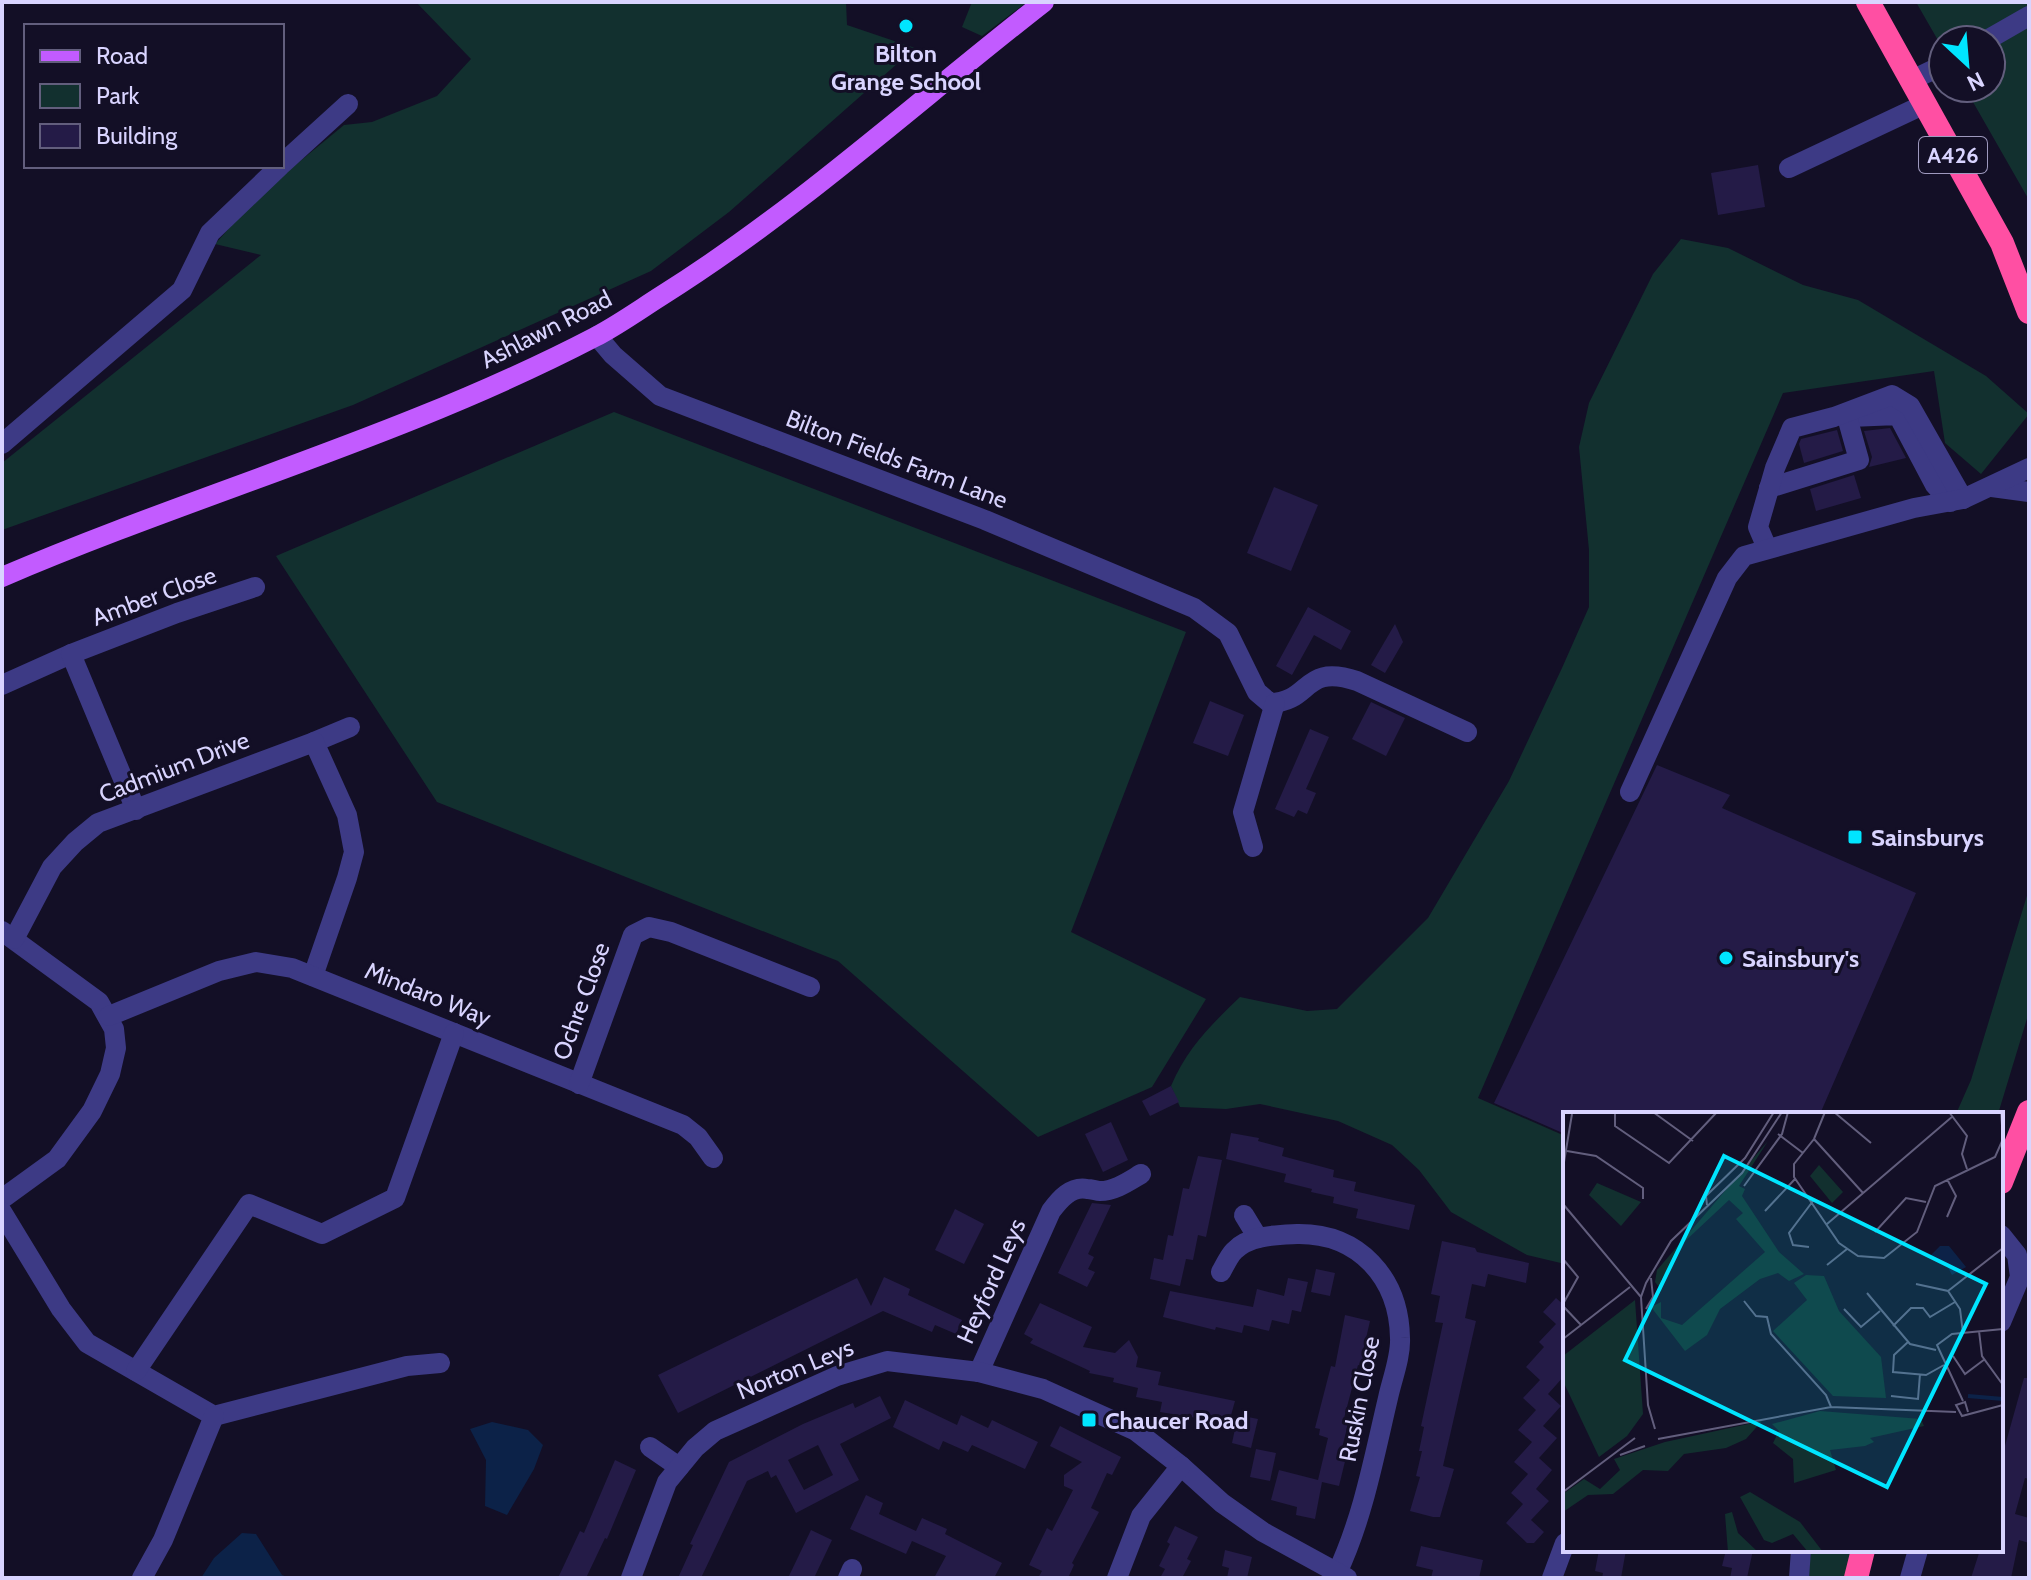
<svg xmlns="http://www.w3.org/2000/svg" width="2031" height="1580" font-family="Cabin,sans-serif">
<style>
.green{fill:#12302f}
.water{fill:#0c2248}
.building{fill:#241b47;fill-rule:evenodd}
.lines{fill:none;stroke-linecap:round;stroke-linejoin:round}
.minor{stroke:#3d3a85;stroke-width:20}
.major{stroke:#c25bff;stroke-width:20}
.highway{stroke:#ff4fa3;stroke-width:24}
.poi-dot{fill:#00e5ff;stroke:#130f26;stroke-width:3}
.labels{text-anchor:middle;dominant-baseline:central;stroke-width:6;stroke-linejoin:round;paint-order:stroke}
.shield{fill:#130f26;stroke:#9e99be;stroke-width:2}
.shield-label{font-size:22px;font-weight:bold;fill:#d9d4ff}
.poi-label{font-size:24px;font-weight:bold;fill:#d9d4ff;stroke:#130f26;text-anchor:start}
.street-label{font-size:24px;fill:#d9d4ff;stroke:#130f26}
.inset-river{fill:none;stroke:#0c2248;stroke-width:4}
.inset-road{fill:none;stroke:#625e7d;stroke-width:2}
.view{fill:#00e5ff;fill-opacity:0.15;stroke:#00e5ff;stroke-width:4}
.inset-edge{fill:none;stroke:#d9d4ff;stroke-width:4}
</style>
<rect width="100%" height="100%" fill="#130f26"/>
<g class="green">
<path d="M416,2H846L847,25L915,48L729,212L651,271L353,405L2,530V463L261,255L215,244L259,195L344,125L372,122L437,96L471,59Z"/>
<path d="M972,2H1027L982,36L962,27Z"/>
<path d="M1916,2H2029V200L1965,88H1991V40H1943V49Z"/>
<path d="M1681,239L1728,248L1803,285L1858,300L1986,376L2029,414L1981,474L1945,443L1934,371L1783,393L1478,1098L1565,1136V1264L1527,1255L1451,1212L1419,1170L1392,1145L1338,1121L1260,1104L1226,1109L1180,1107L1171,1086C1187,1048 1211,1025 1240,997L1307,1011L1337,1009L1428,918L1509,781L1562,668L1589,607V550L1579,447L1589,403L1653,274Z"/>
<path d="M614,412L1186,632L1071,932L1206,999L1152,1087L1038,1137L838,961L437,802L276,556Z"/>
<path d="M2029,889V1012L1998,1114H1956L1971,1080Z"/>
<path d="M1811,1550H1852L1845,1578H1808Z"/>
</g>
<g class="water">
<path d="M492,1422L528,1430L543,1445L534,1469L507,1515L485,1506L486,1460L470,1429Z"/>
<path d="M242,1533L256,1534L282,1575L290,1578H201L214,1558Z"/>
</g>
<g class="building">
<path d="M1758,165L1765,207L1718,215L1711,173Z"/>
<path d="M1890,428L1906,458L1869,467L1872,457L1864,431Z"/>
<path d="M1837,430L1843,451L1804,463L1799,444L1801,439Z"/>
<path d="M1854,475L1861,498L1816,511L1810,489Z"/>
<path d="M1274,487L1318,505L1291,571L1247,553Z"/>
<path d="M1308,607L1351,631L1341,650L1314,635L1292,675L1276,666Z"/>
<path d="M1395,624L1403,642L1385,673L1371,665Z"/>
<path d="M1210,701L1244,715L1228,756L1193,743Z"/>
<path d="M1371,702L1405,718L1386,756L1352,739Z"/>
<path d="M1310,729L1329,737L1306,789L1316,793L1307,814L1298,810L1294,817L1275,809Z"/>
<path d="M1657,765L1730,795L1722,808L1916,893L1820,1114H1565V1134L1494,1103Z"/>
<path d="M1171,1086L1179,1102L1150,1116L1142,1101Z"/>
<path d="M1111,1122L1128,1160L1103,1172L1085,1134Z"/>
<path d="M1231,1133L1259,1138L1258,1141L1284,1148L1282,1156L1334,1170L1333,1177L1356,1182L1354,1191L1415,1205L1409,1230L1356,1218L1358,1209L1333,1203L1334,1197L1311,1192L1312,1189L1284,1182L1286,1174L1226,1159Z"/>
<path d="M1198,1156L1222,1160L1206,1237L1198,1235L1193,1260L1186,1259L1180,1286L1150,1279L1154,1258L1163,1260L1168,1235L1173,1236L1183,1188L1189,1189Z"/>
<path d="M1092,1203L1111,1205L1088,1254L1094,1257L1088,1269L1095,1272L1087,1287L1058,1273Z"/>
<path d="M955,1209L984,1224L964,1264L935,1250Z"/>
<path d="M1442,1241L1475,1248L1477,1252L1529,1263L1526,1283L1488,1274L1485,1287L1472,1284L1465,1318L1476,1321L1443,1466L1454,1469L1440,1517H1433L1410,1511L1420,1477L1416,1476L1422,1451H1419L1424,1427L1421,1426L1443,1323L1435,1322L1440,1296L1431,1294Z"/>
<path d="M1316,1269L1335,1273L1330,1296L1311,1292Z"/>
<path d="M884,1277L910,1289L908,1295L962,1320L956,1334L935,1325L932,1332L883,1311L678,1413L658,1375L857,1278L871,1306Z"/>
<path d="M1288,1278L1308,1282L1301,1312L1292,1310L1289,1324L1272,1320L1269,1331L1244,1325L1242,1333L1216,1327L1215,1330L1163,1317L1170,1291L1253,1307L1257,1289L1284,1296Z"/>
<path d="M1556,1298L1565,1306V1375L1548,1394L1561,1406L1543,1426L1557,1438L1539,1458L1552,1470L1536,1489L1549,1501L1531,1520L1544,1532L1534,1543H1527L1506,1523L1523,1504L1511,1493L1528,1474L1514,1462L1532,1442L1518,1430L1536,1410L1523,1398L1540,1380L1526,1367L1544,1347L1539,1342L1556,1324L1543,1312Z"/>
<path d="M1040,1303L1092,1327L1083,1347L1115,1353L1129,1340L1138,1357L1136,1367L1161,1372L1158,1385L1235,1401L1228,1426L1203,1419L1160,1412L1162,1402L1136,1397L1138,1388L1113,1382L1114,1378L1089,1373L1090,1371L1030,1343L1033,1339L1024,1334Z"/>
<path d="M1345,1315L1370,1321L1364,1347L1366,1348L1362,1366L1358,1365L1343,1422L1348,1424L1342,1448L1348,1449L1339,1486L1322,1482L1315,1519L1296,1515L1297,1507L1271,1500L1279,1470L1318,1480L1328,1438L1319,1435L1320,1429L1315,1428L1331,1366L1335,1367Z"/>
<path d="M2024,1378H2029V1479L2025,1478L2015,1514L2029,1518V1543L2019,1540L2011,1578H1971L1980,1550H2001V1460Z"/>
<path d="M880,1396L891,1418L840,1444L859,1480L796,1513L776,1475L771,1478L768,1471L747,1481L701,1578H678L693,1545L690,1544L729,1462L803,1424L853,1403L855,1408ZM818,1445L833,1475L804,1490L788,1460Z"/>
<path d="M905,1400L957,1425L961,1415L988,1428L992,1420L1038,1442L1025,1469L972,1445L968,1452L943,1441L939,1450L893,1427Z"/>
<path d="M1238,1415L1258,1419L1251,1448L1232,1443Z"/>
<path d="M1060,1426L1121,1457L1112,1475L1107,1473L1091,1508L1099,1512L1072,1563L1074,1565L1068,1578H1038L1042,1571L1029,1565L1047,1528L1052,1531L1073,1490L1064,1486V1475L1082,1462L1050,1446Z"/>
<path d="M1256,1449L1276,1453L1270,1481L1250,1477Z"/>
<path d="M615,1460L636,1470L607,1539L605,1538L586,1578H558L580,1531L584,1533Z"/>
<path d="M866,1495L883,1503L879,1514L916,1531L922,1518L947,1529L945,1534L1002,1563L994,1578H934L946,1556L912,1541L906,1554L850,1529Z"/>
<path d="M1175,1526L1198,1537L1187,1559L1191,1561L1182,1578H1160L1165,1569L1159,1566L1170,1544L1167,1542Z"/>
<path d="M811,1530L832,1540L814,1578H788Z"/>
<path d="M1421,1546L1483,1560L1479,1578H1431L1433,1570L1416,1566Z"/>
<path d="M1225,1550L1252,1557L1247,1578H1227L1229,1568L1222,1566Z"/>
<path d="M1599,1550H1626L1621,1578H1602L1603,1573L1595,1571Z"/>
<path d="M1726,1550H1753L1747,1578H1730L1732,1568L1722,1566Z"/>
</g>
<g class="lines">
<g class="minor">
<path d="M1987,40L2029,16"/>
<path d="M1912,80L1943,65"/>
<path d="M282,164L348,104"/>
<path d="M1789,168L1925,104"/>
<path d="M597,336L613,355L660,396L985,520L1194,608L1228,633L1257,692L1270,703C1312,702 1302,663 1357,681L1467,732"/>
<path d="M1850,417L1898,415L1935,485L1950,502"/>
<path d="M2,444L182,290L210,233L280,166"/>
<path d="M1992,487L2029,492"/>
<path d="M1769,488L1859,460L1847,417"/>
<path d="M1767,548L1758,527L1775,468L1792,428L1834,417L1892,395L1910,406L1963,499"/>
<path d="M2,685L71,654"/>
<path d="M314,742L350,727"/>
<path d="M1630,792L1727,578L1744,556L1914,508L1963,499L2029,468"/>
<path d="M136,810L71,654L177,613L255,587"/>
<path d="M1253,847L1243,812L1275,703"/>
<path d="M2,931L99,1002L114,1029L116,1048L110,1074L92,1111L57,1159L2,1199"/>
<path d="M14,939L52,867L75,842L98,823L314,742L347,815L354,852L347,878L313,976"/>
<path d="M109,1016L219,971L256,962L292,968L683,1125L698,1137L713,1158"/>
<path d="M579,1084L633,935L649,927L671,932L810,987"/>
<path d="M2,1212L61,1309L87,1343L214,1416L407,1366L440,1363"/>
<path d="M1244,1215L1258,1238"/>
<path d="M2001,1235L2017,1255L2020,1277L2001,1322"/>
<path d="M1221,1272C1225,1265 1229,1256 1234,1251C1249,1235 1277,1235 1297,1234C1359,1233 1399,1278 1400,1338C1401,1357 1392,1379 1388,1398C1374,1457 1363,1518 1337,1573"/>
<path d="M136,1371L249,1204L322,1234L395,1198L454,1033"/>
<path d="M979,1372L1051,1211C1060,1199 1071,1186 1087,1189C1092,1189 1096,1191 1100,1191C1115,1191 1129,1181 1141,1174"/>
<path d="M650,1447L679,1467"/>
<path d="M142,1578L163,1540L214,1416"/>
<path d="M631,1578L667,1482L695,1448L715,1431L837,1376L887,1361L979,1372L1043,1389L1136,1431L1181,1466L1222,1503L1263,1532L1347,1578"/>
<path d="M848,1578L852,1569"/>
<path d="M1117,1578L1141,1516L1181,1466"/>
<path d="M1552,1578L1565,1543"/>
<path d="M1799,1578L1801,1550"/>
<path d="M1910,1578L1918,1550"/>
</g>
<path class="major" d="M2,577C198,493 405,436 595,337C618,325 639,310 661,296C798,210 917,101 1044,2"/>
<g class="highway">
<path d="M1868,2L2002,243L2029,312"/>
<path d="M2001,1182L2029,1112"/>
<path d="M1856,1578L1863,1550"/>
</g>
</g>
<g class="poi-dot">
<circle cx="906" cy="26" r="8"/>
<rect x="1847" y="829" width="16" height="16" rx="4"/>
<circle cx="1726" cy="958" r="8"/>
<rect x="1081" y="1412" width="16" height="16" rx="4"/>
</g>
<g class="labels">
<rect class="shield" x="1919" y="137" width="68" height="36" rx="6"/>
<g class="shield-label">
<text x="1953" y="155">A426</text>
</g>
<g class="poi-label">
<text x="906" y="53" text-anchor="middle">Bilton<tspan x="906" dy="28">Grange School</tspan></text>
<text x="1871" y="837">Sainsburys</text>
<text x="1742" y="958">Sainsbury's</text>
<text x="1105" y="1420">Chaucer Road</text>
</g>
<g class="street-label">
<text transform="translate(546 329) rotate(-27)">Ashlawn Road</text>
<text transform="translate(897 459) rotate(21)">Bilton Fields Farm Lane</text>
<text transform="translate(154 596) rotate(-20)">Amber Close</text>
<text transform="translate(174 767) rotate(-21)">Cadmium Drive</text>
<text transform="translate(428 994) rotate(22)">Mindaro Way</text>
<text transform="translate(581 1001) rotate(-70)">Ochre Close</text>
<text transform="translate(991 1281) rotate(-66)">Heyford Leys</text>
<text transform="translate(795 1369) rotate(-22)">Norton Leys</text>
<text transform="translate(1359 1399) rotate(-79)">Ruskin Close</text>
</g>
</g>
<g transform="translate(1563 1112)">
<rect width="440" height="440" fill="#130f26"/>
<path d="M205,29L176,74L182,77L179,84L216,140L241,162L226,169L215,161L197,167L157,197L144,223L122,239L88,195L98,190V206L119,213L202,140L173,107L180,101L166,88L119,132L98,168L99,179L92,170L94,158ZM256,53L280,80L269,91L247,64ZM34,71L78,90L58,114L26,83ZM243,163L261,164L276,199L318,245L323,286L270,284L210,219L244,188L231,171ZM72,188L80,302L64,324L36,345L0,269V244ZM257,299L358,307L361,314L307,326L311,330L302,334L267,338L273,358L231,371L230,347L210,331L216,319L209,312ZM199,309L183,327L163,336L121,342L105,359L80,358L50,382L25,383L0,400V382L21,367L37,377L57,358L51,347L102,330ZM187,380L237,410L260,440H245L230,422L209,431L201,428L177,385ZM169,400L175,421L195,440H165L162,402Z" fill="#12302f"/>
<path d="M377,134H386L403,155L389,163L382,150L365,146Z" fill="#0c2248"/>
<path class="inset-river" d="M405,284L440,287"/>
<path class="inset-road" d="M52,0V14L106,51L154,0M90,0L130,29M262,0L251,27L231,52V65L276,131L295,144L321,146L354,120L372,74L432,45L440,27L438,0M271,0L308,31M386,0L404,24L399,42L404,57M215,22L240,41M251,27L300,81M4,39L33,44L80,76V87M0,56L9,2M181,74L219,22L225,0M0,92L78,185M144,93L143,84L182,46L211,0M202,99L232,67M384,105L393,84L384,67M264,112L390,4M312,120L343,86L363,90M246,135L230,133L226,121L250,89M0,147L15,165L0,192M264,153L284,137M353,172L385,179L397,197L400,221M385,179L440,136M304,181L347,232L373,238M181,189L193,204L204,205L208,222L263,283L268,295M0,194L18,213M83,197L90,185L88,166M281,197L298,215L317,199M330,214L348,196H360L367,205L392,190M416,219L419,244L440,273M0,227L67,175M345,230L331,243L330,260L363,263L381,253M390,244L402,262L422,247M328,284L355,287L357,262M400,289L374,233L389,222L440,217M405,300L402,290L393,293L399,304L440,293M92,317L85,293L78,185L83,171L108,129L179,61L219,0M95,327L268,295L393,300M57,343L82,334M0,380L72,326"/>
<path class="view" d="M161,44L423,172L324,375L62,248Z"/>
<rect width="440" height="440" class="inset-edge"/>
</g>
<rect width="2031" height="1580" fill="none" stroke="#d9d4ff" stroke-width="8"/>
<rect x="24" y="24" width="260" height="144" fill="#130f26" stroke="#625e7d" stroke-width="2"/>
<rect x="40" y="50" width="40" height="12" fill="#c25bff" stroke="#625e7d" stroke-width="2"/>
<text x="96" y="64" font-size="24" fill="#d9d4ff">Road</text>
<rect x="40" y="84" width="40" height="24" fill="#12302f" stroke="#625e7d" stroke-width="2"/>
<text x="96" y="104" font-size="24" fill="#d9d4ff">Park</text>
<rect x="40" y="124" width="40" height="24" fill="#241b47" stroke="#625e7d" stroke-width="2"/>
<text x="96" y="144" font-size="24" fill="#d9d4ff">Building</text>
<g transform="translate(1967 64) rotate(154)"><circle r="38" fill="#130f26" stroke="#625e7d" stroke-width="2"/>
<path d="M0-6L14 30L0 20L-14 30Z" fill="#00e5ff"/>
<text y="-12" font-size="22" font-weight="bold" text-anchor="middle" fill="#d9d4ff">N</text>
</g>
</svg>
